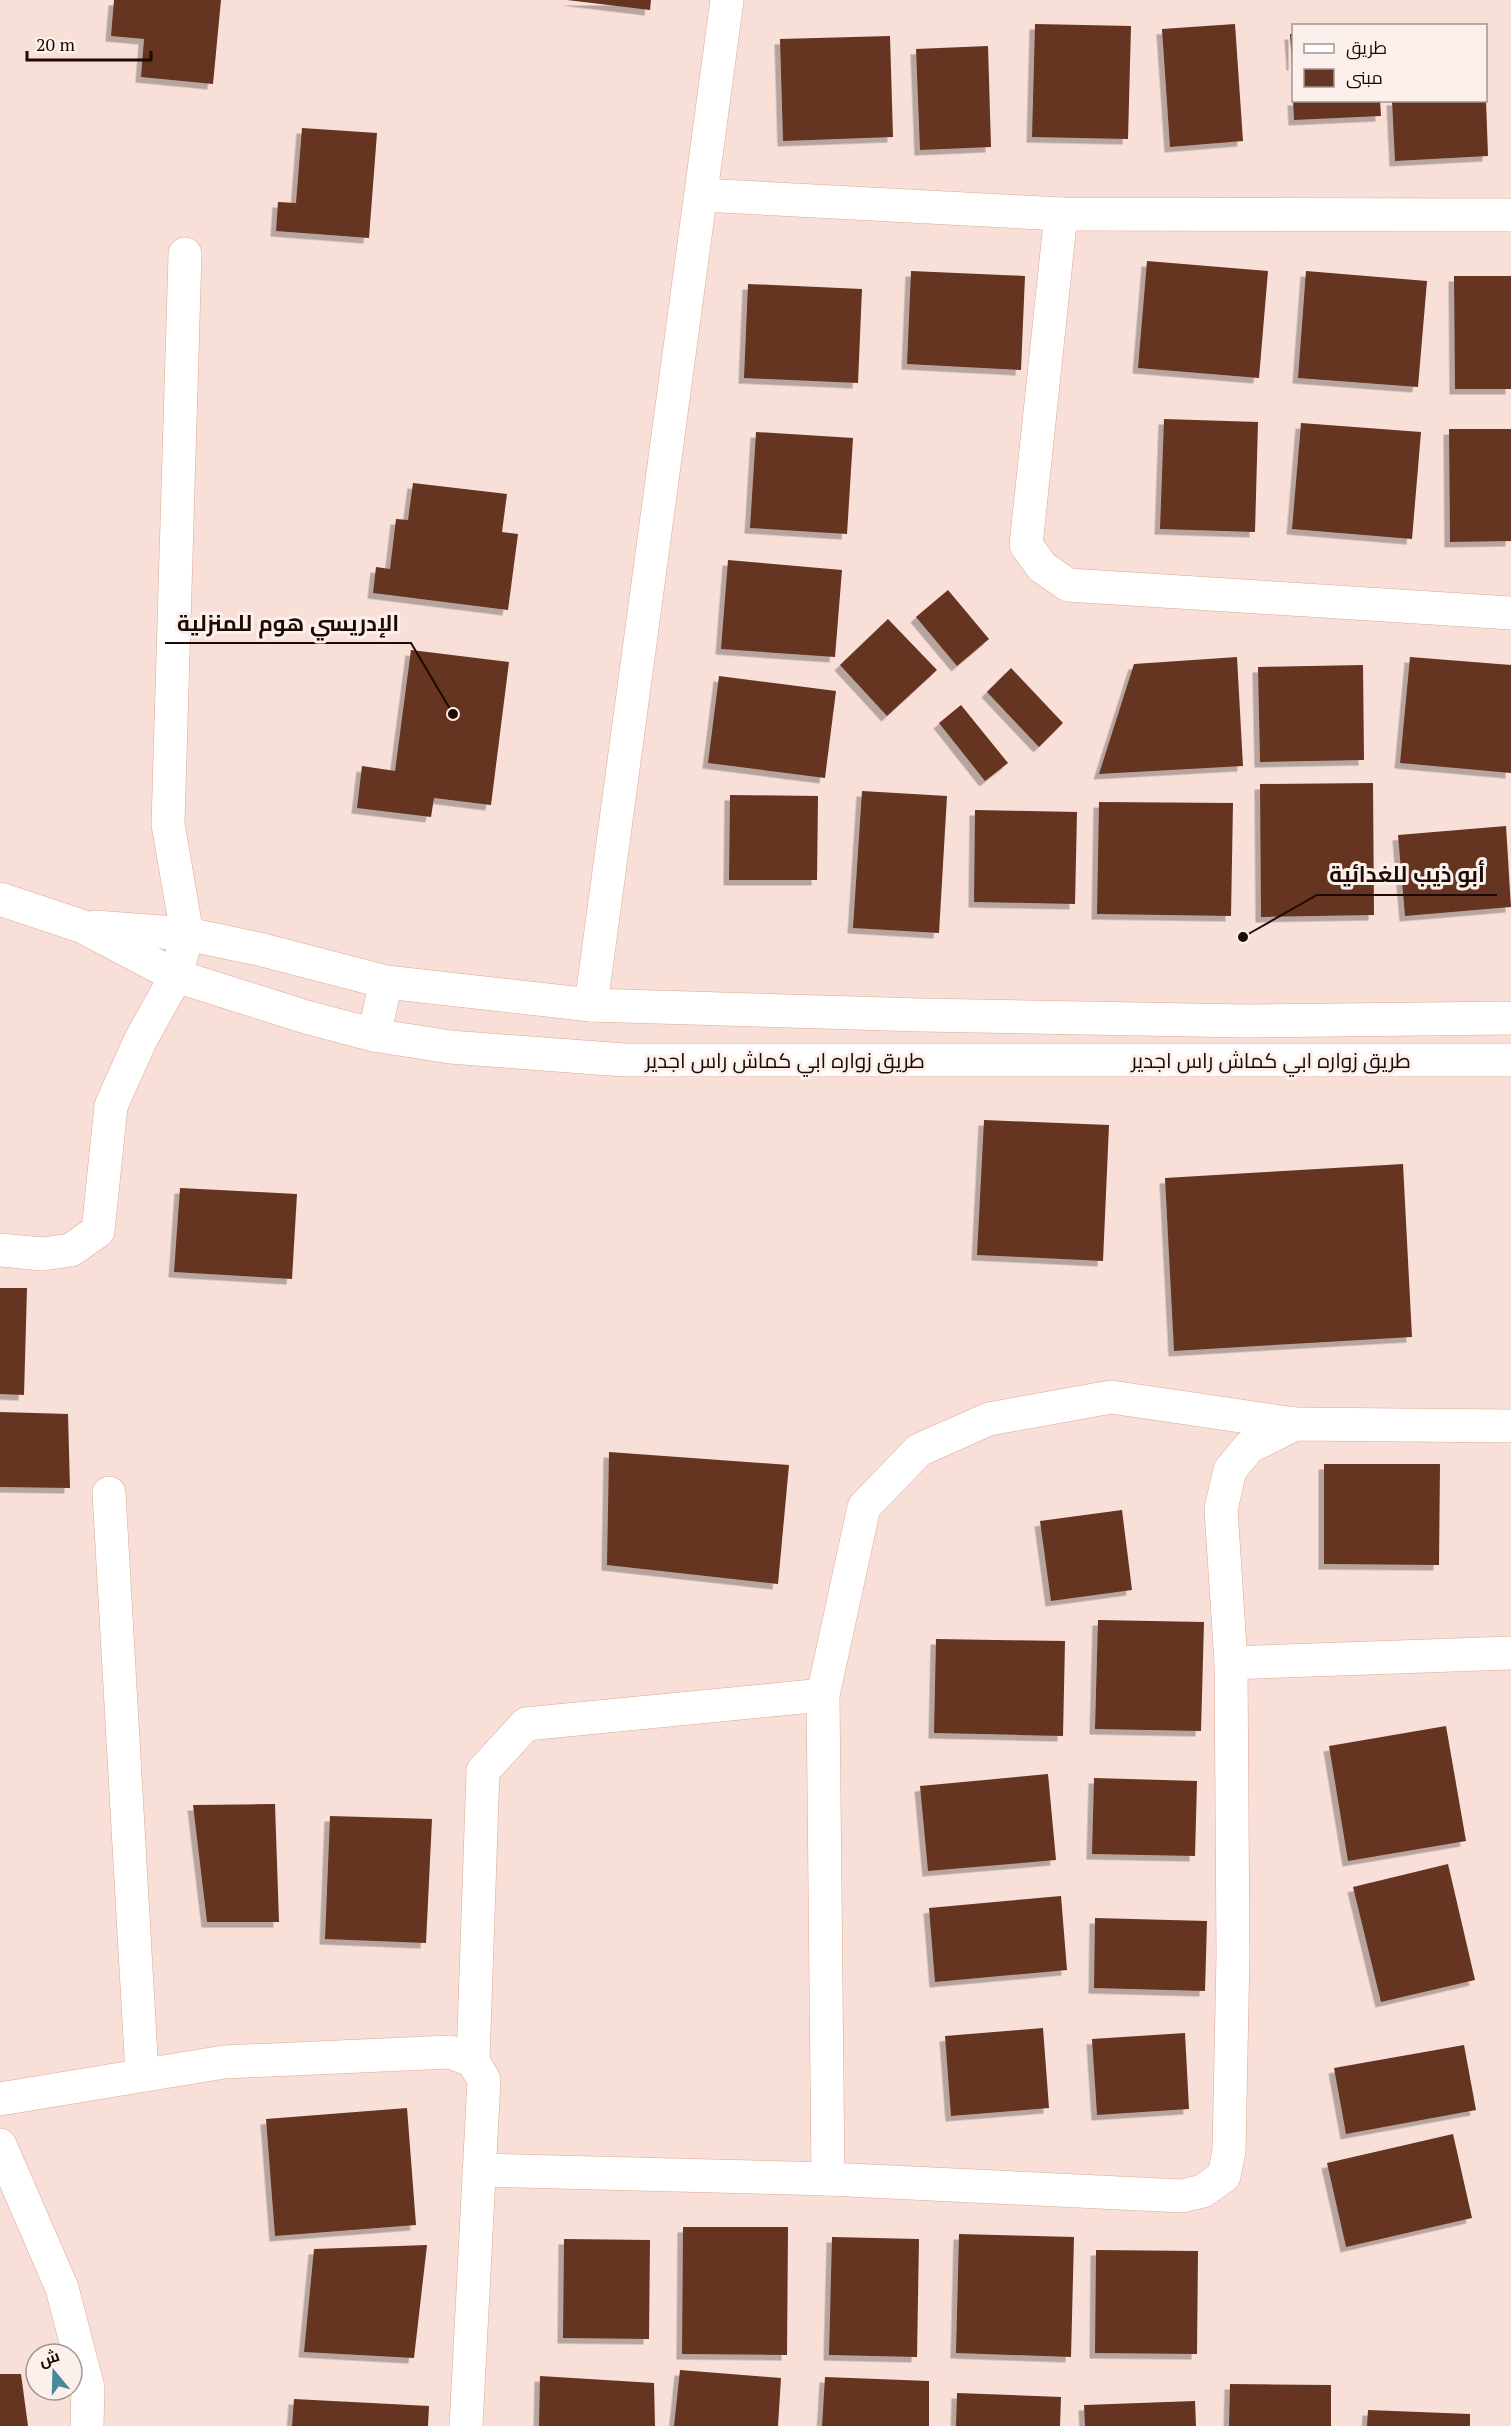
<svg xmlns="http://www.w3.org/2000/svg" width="1511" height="2426" font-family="'PT Serif',Cairo,serif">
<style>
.building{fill:#653424;filter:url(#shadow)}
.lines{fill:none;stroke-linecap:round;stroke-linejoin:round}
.minor-casing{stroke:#e1a794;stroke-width:34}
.major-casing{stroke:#e1a794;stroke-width:34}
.minor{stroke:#fff;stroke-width:33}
.major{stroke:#fff;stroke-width:33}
.labels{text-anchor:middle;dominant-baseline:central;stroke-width:6;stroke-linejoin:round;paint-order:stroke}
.street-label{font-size:21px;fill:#1e0a05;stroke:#fcf0ec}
.leader{fill:none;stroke:#1e0a05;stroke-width:2}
.callout-dot{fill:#1e0a05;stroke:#fcf0ec;stroke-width:2}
.callout-label{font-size:22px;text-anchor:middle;font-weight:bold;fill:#1e0a05;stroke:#fcf0ec;stroke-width:6;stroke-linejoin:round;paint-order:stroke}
</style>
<defs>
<filter id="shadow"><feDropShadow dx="-5.5" dy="5.5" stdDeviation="0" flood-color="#0004"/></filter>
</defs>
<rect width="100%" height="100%" fill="#f8dfd7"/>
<g class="building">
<path d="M114,0H221L213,84L141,77L144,39L111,36Z"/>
<path d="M567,0H651L650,10Z"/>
<path d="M1035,24L1131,26L1128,139L1032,137Z"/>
<path d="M1235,24L1243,141L1170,147L1162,29Z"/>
<path d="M1290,34H1294V65H1292Z"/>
<path d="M890,36L893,137L783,141L780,39Z"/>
<path d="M988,46L991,147L920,150L916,49Z"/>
<path d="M1293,100H1380L1381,116L1294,120Z"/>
<path d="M1392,100H1486L1488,156L1395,161Z"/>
<path d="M302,128L377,133L369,238L276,231L278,202L296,203Z"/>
<path d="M1147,261L1268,271L1259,378L1138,368Z"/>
<path d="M911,271L1025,276L1021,370L907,364Z"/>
<path d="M1306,271L1427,281L1418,387L1298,378Z"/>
<path d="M1454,276H1511V389H1455Z"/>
<path d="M748,284L862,289L858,383L744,378Z"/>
<path d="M1164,419L1258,422L1255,532L1160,529Z"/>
<path d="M1301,423L1421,432L1412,539L1292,529Z"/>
<path d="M1449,429H1511V541L1450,542Z"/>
<path d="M756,432L853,438L847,534L750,528Z"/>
<path d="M413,483L507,494L502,532L518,534L508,610L373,593L376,567L390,569L396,519L408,520Z"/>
<path d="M728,560L842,570L835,657L721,649Z"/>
<path d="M948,590L989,639L957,666L916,617Z"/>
<path d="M888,619L937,670L887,716L840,665Z"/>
<path d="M411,650L509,662L491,805L434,798L431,817L357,808L362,766L395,771Z"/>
<path d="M1237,657L1243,766L1099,774L1134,664Z"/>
<path d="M1410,657L1511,665V773L1400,763Z"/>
<path d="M1363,665L1364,760L1260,762L1258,667Z"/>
<path d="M1011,668L1063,723L1039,747L987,692Z"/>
<path d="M719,676L836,691L825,778L708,763Z"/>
<path d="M961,705L1008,763L985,781L939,723Z"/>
<path d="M1373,783L1374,915L1261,917L1260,784Z"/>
<path d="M862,791L947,796L939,933L853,928Z"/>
<path d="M730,795L818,796L817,880H729Z"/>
<path d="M1099,802L1233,803L1231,916L1097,914Z"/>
<path d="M975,810L1077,812L1075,904L974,902Z"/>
<path d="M1506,826L1511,907L1405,916L1398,835Z"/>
<path d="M984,1120L1109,1125L1103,1261L977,1255Z"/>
<path d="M1403,1164L1412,1337L1174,1351L1165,1178Z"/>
<path d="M180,1188L297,1194L292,1279L174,1272Z"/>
<path d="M0,1288H27L24,1395L0,1394Z"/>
<path d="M0,1412L68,1414L70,1488L0,1487Z"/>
<path d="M609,1452L789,1465L778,1584L607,1565Z"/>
<path d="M1324,1464H1440L1439,1565L1324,1564Z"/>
<path d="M1122,1510L1132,1590L1051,1601L1040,1521Z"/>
<path d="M1098,1620L1204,1622L1201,1731L1095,1729Z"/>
<path d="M936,1639L1065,1641L1063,1736L934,1733Z"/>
<path d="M1446,1726L1466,1841L1348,1861L1329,1746Z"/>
<path d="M1048,1774L1056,1860L928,1871L920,1786Z"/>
<path d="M1094,1778L1197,1781L1195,1856L1092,1854Z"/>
<path d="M275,1804L279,1922H207L193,1805Z"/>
<path d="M330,1816L432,1819L426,1943L325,1939Z"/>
<path d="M1448,1864L1475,1980L1381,2002L1353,1887Z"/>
<path d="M1061,1896L1067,1970L935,1982L929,1908Z"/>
<path d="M1095,1918L1207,1921L1205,1991L1094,1988Z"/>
<path d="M1043,2028L1049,2108L951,2116L945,2036Z"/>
<path d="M1185,2033L1189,2109L1097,2115L1092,2039Z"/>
<path d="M1464,2045L1476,2110L1346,2134L1334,2068Z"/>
<path d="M407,2108L416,2225L275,2236L266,2119Z"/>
<path d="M1453,2134L1472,2218L1346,2247L1327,2163Z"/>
<path d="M683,2227H788L787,2355L682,2354Z"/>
<path d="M959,2234L1074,2237L1071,2357L956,2353Z"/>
<path d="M832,2237L919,2239L917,2357L829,2355Z"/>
<path d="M564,2239L650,2240L649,2339L563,2338Z"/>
<path d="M427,2245L414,2358L304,2352L314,2249Z"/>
<path d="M1096,2250L1198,2251L1197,2354L1095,2353Z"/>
<path d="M680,2370L781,2378L778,2426H674Z"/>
<path d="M0,2374H21L28,2426H0Z"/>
<path d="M540,2376L654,2383L655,2426H539Z"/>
<path d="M825,2377L929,2381V2426H822Z"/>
<path d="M1230,2384L1331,2385V2426H1229Z"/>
<path d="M957,2393L1061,2397L1060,2426H956Z"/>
<path d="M294,2399L429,2406L428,2426H292Z"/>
<path d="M1195,2401L1196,2426H1085L1084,2405Z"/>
<path d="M1368,2410L1470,2414V2426H1367Z"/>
</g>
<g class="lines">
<defs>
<g id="minor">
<path d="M702,195L1061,214L1511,215"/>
<path d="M1061,214L1026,545L1042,567L1068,585L1511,613"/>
<path d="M591,1005L727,0"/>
<path d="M0,1250L42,1254L71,1250L98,1231L111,1106L140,1041L176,976L187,934L168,824L185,254"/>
<path d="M109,1493L142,2074"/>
<path d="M1231,1663L1221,1509L1230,1470L1249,1447L1295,1424L1511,1426"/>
<path d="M473,2061L483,1771L526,1724L823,1695"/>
<path d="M0,2099L224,2062L450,2052L473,2061L484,2080L466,2426"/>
<path d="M0,2145L62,2288L88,2388L87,2426"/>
<path d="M479,2170L828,2179L1182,2196L1203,2191L1224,2176L1229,2151L1233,1954L1231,1663L1511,1653"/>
<path d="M828,2179L823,1695L864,1507L919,1450L989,1419L1111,1397L1295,1424"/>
</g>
<g id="major">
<path d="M0,899L81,926L176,976L306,1017L374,1035L450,1047L624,1060H1511"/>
<path d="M95,927L187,934L259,949L386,982L591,1005L921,1015L1247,1021L1511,1018"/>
<path d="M374,1035L386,982"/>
</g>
</defs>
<use href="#minor" class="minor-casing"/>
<use href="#major" class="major-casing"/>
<use href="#minor" class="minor"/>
<use href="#major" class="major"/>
</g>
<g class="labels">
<g class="street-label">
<text x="785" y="1060">طريق زواره ابي كماش راس اجدير</text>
<text x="1271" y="1060">طريق زواره ابي كماش راس اجدير</text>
</g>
</g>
<path class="leader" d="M453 714L411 643H165M1243 937L1317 895H1497"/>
<g class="callout-dot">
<circle cx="453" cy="714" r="6"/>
<circle cx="1243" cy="937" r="6"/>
</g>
<g class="callout-label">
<text x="288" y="631">الإدريسي هوم للمنزلية</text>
<text x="1407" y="882">أبو ذيب للغدائية</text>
</g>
<rect x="1292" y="24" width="195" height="78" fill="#fcf0ec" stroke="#a39490" stroke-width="1.5"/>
<rect x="1304" y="44" width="30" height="9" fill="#ffffff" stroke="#a39490" stroke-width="1.5"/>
<text x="1346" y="54" font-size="18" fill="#1e0a05">طريق</text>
<rect x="1304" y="69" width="30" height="18" fill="#653424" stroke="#a39490" stroke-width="1.5"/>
<text x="1346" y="84" font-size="18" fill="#1e0a05">مبنى</text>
<g transform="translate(54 2372) rotate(341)"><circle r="28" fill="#fcf0ec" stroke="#a39490" stroke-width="1.5"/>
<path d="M0-4.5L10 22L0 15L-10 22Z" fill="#48899b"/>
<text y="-9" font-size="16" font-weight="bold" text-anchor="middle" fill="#1e0a05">ش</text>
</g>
<path d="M27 51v9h124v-9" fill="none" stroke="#1e0a05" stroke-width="3"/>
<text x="36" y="51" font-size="18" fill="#1e0a05" stroke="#fcf0ec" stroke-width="4.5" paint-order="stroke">20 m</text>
</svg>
